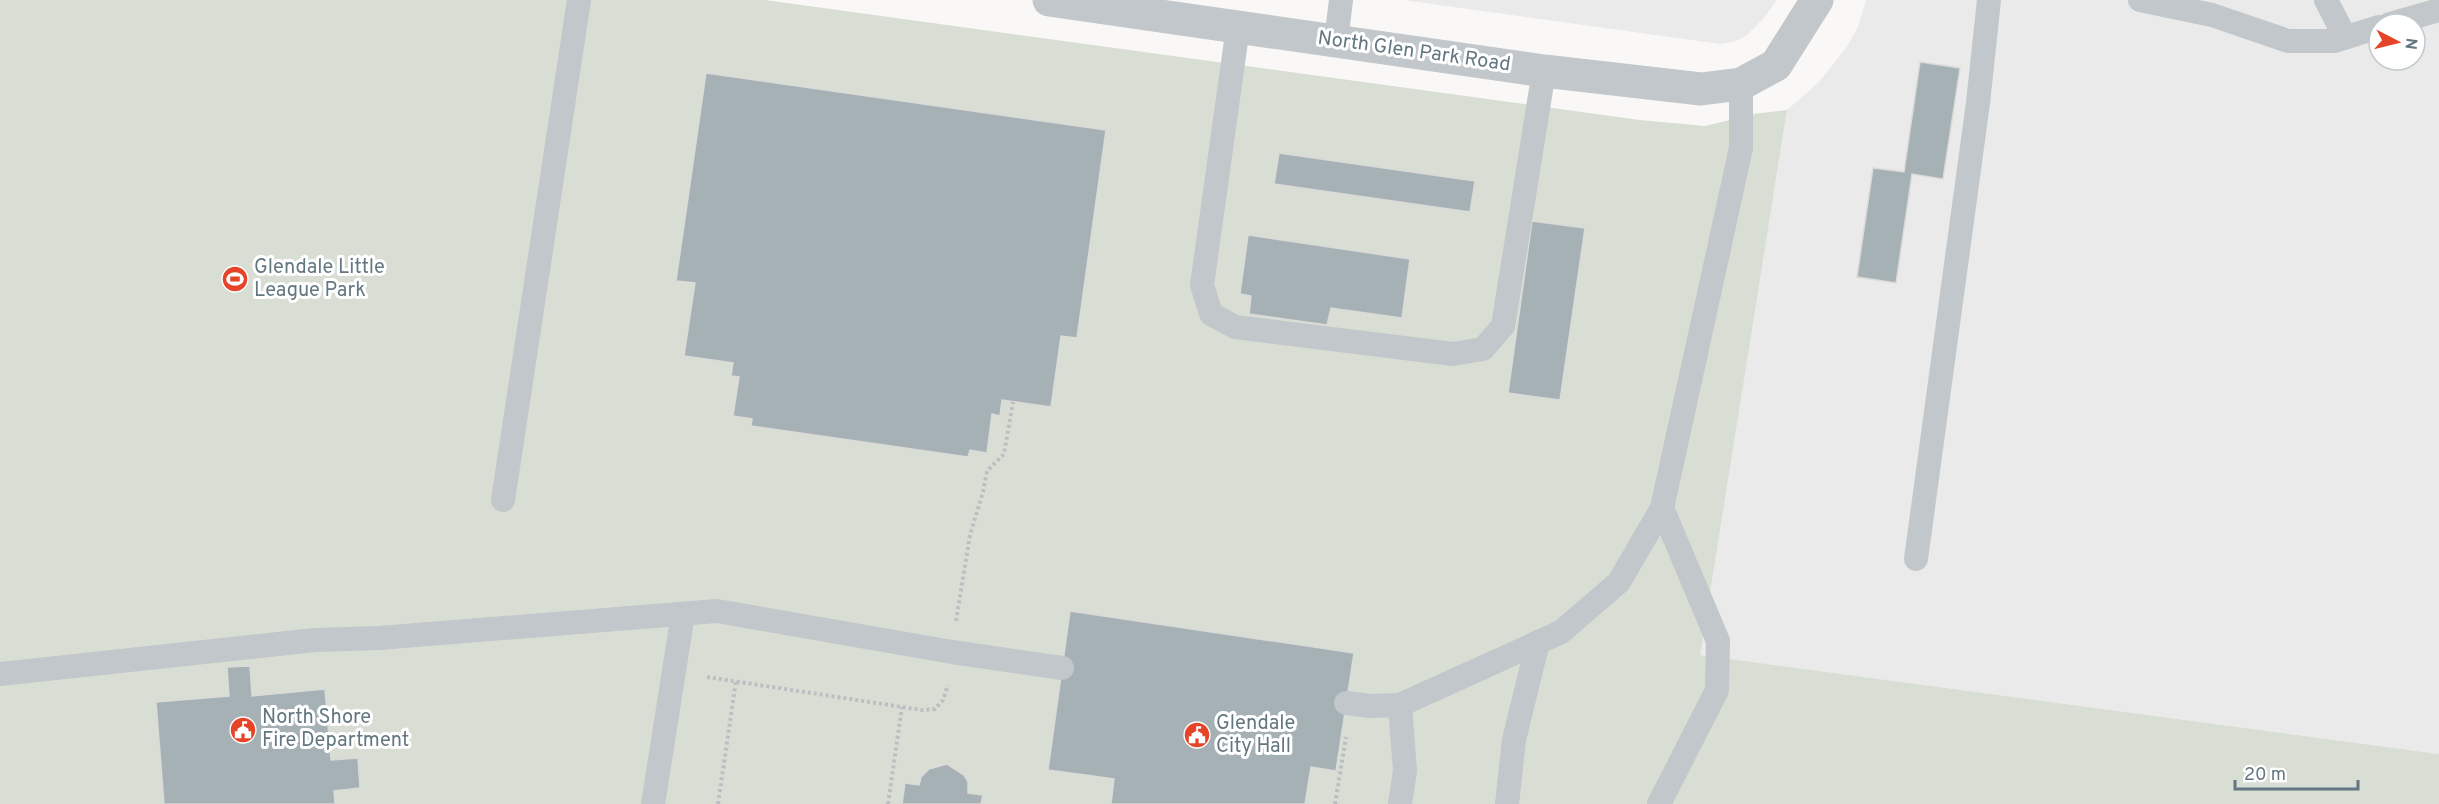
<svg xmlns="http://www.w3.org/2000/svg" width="2439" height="804" font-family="Overpass,sans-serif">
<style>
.built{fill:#e9eae9;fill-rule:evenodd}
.green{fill:#d9ded5}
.building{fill:#a6b1b5;stroke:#dadad8;stroke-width:1.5}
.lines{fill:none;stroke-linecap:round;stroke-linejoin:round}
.path{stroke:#bbbfc1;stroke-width:4;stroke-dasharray:3 3;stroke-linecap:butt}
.service{stroke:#c1c7ca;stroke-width:24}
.minor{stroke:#c1c7ca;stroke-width:33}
.labels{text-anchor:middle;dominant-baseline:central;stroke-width:6;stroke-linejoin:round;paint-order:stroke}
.street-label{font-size:20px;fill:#637781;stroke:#fff}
.poi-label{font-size:20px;fill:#637781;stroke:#fff;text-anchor:start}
</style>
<rect width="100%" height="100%" fill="#f9f8f6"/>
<g class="built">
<path d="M1403,0H1777L1763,19L1746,36L1733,42L1720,44Z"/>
<path d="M1866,0H2439V754L1699,655L1787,110L1819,82L1846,48L1858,27ZM2379,24H2415V60H2379Z"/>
</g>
<path class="green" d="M0,0H765L1640,120L1705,126L1754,114L1787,110L1700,655L2439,754V804H0Z"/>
<g class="building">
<path d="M1920,62L1960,68L1943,179L1912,174L1896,283L1857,277L1873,168L1904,172Z"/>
<path d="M706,73L1106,130L1077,338L1061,336L1051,407L1002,400L1000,416L992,414L987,453L970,450L968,457L751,426L752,419L733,416L739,377L731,376L733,363L684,356L695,283L676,281Z"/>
<path d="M1279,153L1475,181L1470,212L1274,184Z"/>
<path d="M1532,221L1585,228L1560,400L1508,393Z"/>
<path d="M1248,235L1410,259L1402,318L1331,308L1327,325L1249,314L1251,296L1240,294Z"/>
<path d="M1070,611L1354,653L1336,771L1311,767L1305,804H1111L1114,779L1048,770Z"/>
<path d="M250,666L252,696L325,689L331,760L358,758L360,788L334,791L335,804H164L156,702L229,696L227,667Z"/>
<path d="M947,764L964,775L968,782V793L983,795L981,804H902L905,783L919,785L921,777L929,769Z"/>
</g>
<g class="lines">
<g class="path">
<path d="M956,621L970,535L983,492L987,471L1004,454L1013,402"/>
<path d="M707,677L922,710L935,709L943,700L948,685"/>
<path d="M718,804L736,681"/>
<path d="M888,804L902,707"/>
<path d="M1335,804L1346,737"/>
</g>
<g class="service">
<path d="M2140,0L2212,15L2288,41H2334L2379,27"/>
<path d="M2326,0L2345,37"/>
<path d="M2390,24L2439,10"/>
<path d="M1238,27L1202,285L1211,314L1235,327L1453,354L1483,349L1503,326L1544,71"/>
<path d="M1336,41L1341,0"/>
<path d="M503,500L579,0"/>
<path d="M1916,559L1978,103L1989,0"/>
<path d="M0,674L315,640L379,638L717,611L952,652L1062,668"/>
<path d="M1346,703L1370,706L1400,705L1405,771L1400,804"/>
<path d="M1400,705L1561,632L1619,582L1662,508L1741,148V84"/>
<path d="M653,804L683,614"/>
<path d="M1507,804L1514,740L1538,642"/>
<path d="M1659,804L1717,690L1718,641L1662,508"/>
</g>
<path class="minor" d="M1049,0L1544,71L1701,89L1741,84L1776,65L1817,0"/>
</g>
<defs>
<symbol id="stadium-disc" viewBox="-11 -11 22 22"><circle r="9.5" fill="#e64429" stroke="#fff"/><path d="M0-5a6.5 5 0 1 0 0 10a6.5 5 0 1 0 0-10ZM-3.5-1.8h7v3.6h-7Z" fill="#fff"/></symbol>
<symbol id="civic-disc" viewBox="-11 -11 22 22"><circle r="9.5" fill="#e64429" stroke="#fff"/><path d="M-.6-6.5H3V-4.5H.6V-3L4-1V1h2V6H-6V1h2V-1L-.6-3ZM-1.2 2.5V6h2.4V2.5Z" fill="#fff"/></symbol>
</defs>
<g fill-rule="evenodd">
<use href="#stadium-disc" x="220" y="264" width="30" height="30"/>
<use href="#civic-disc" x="228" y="715" width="30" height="30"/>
<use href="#civic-disc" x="1182" y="720" width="30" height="30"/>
</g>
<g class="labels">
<g class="street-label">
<text transform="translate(1414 52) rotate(8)">North Glen Park Road</text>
</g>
<g class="poi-label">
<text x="254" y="268">Glendale Little<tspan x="254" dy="23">League Park</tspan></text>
<text x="262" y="718">North Shore<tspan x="262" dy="23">Fire Department</tspan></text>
<text x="1216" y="724">Glendale<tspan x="1216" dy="23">City Hall</tspan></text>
</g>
</g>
<g transform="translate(2397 42) rotate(97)"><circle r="28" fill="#ffffff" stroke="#c1c9cd" stroke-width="1.5"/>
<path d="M0-4.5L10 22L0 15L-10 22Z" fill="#e64429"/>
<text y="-9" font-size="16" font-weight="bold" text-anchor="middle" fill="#637781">N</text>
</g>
<path d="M2235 780v9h123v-9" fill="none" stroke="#637781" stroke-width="3"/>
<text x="2244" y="780" font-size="18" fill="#637781" stroke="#ffffff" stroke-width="4.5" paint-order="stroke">20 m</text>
</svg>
